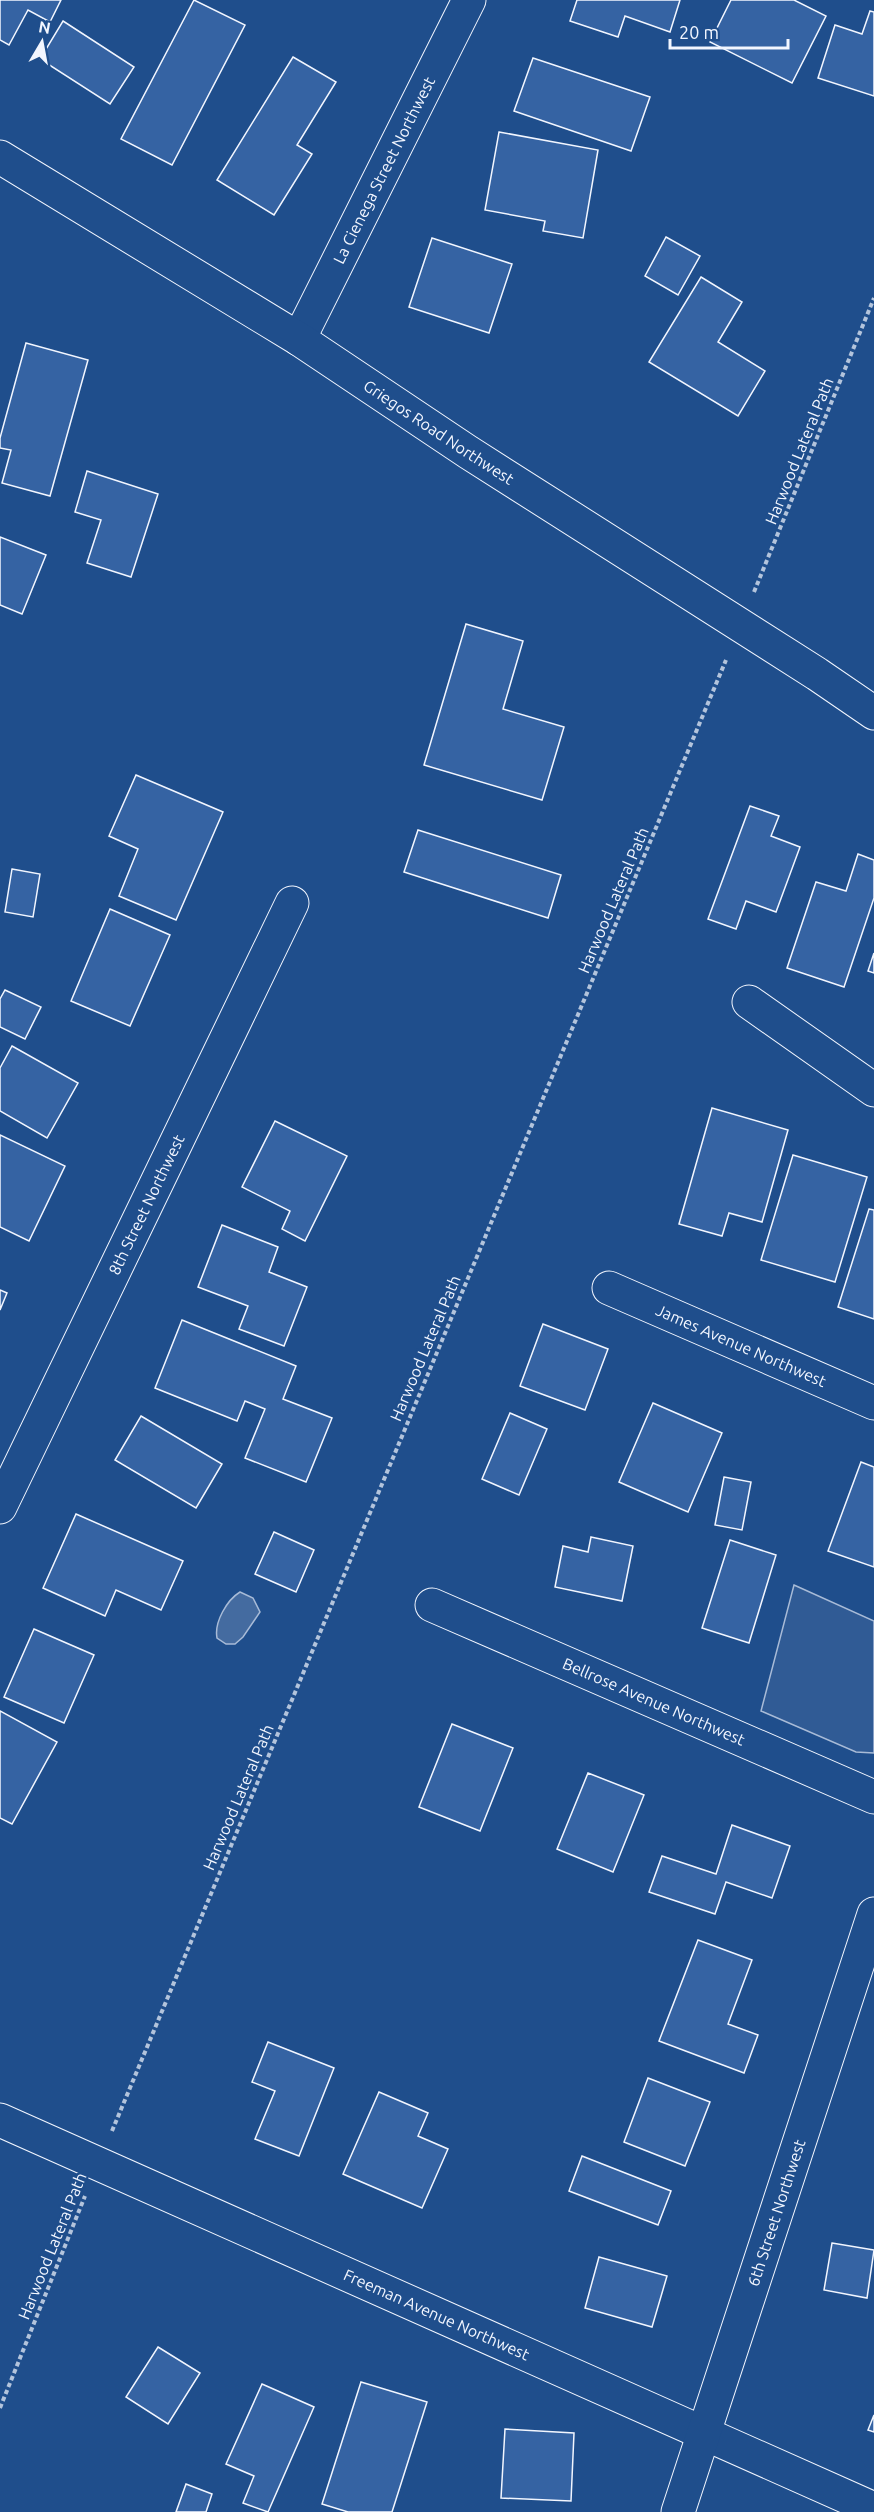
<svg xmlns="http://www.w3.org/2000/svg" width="874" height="2512" font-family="Ubuntu,sans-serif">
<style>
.built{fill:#305b95;stroke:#a8bbd7;stroke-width:1.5}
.water{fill:#446ba0;stroke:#a8bbd7;stroke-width:1.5}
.building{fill:#3563a3;stroke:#f2f6ff;stroke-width:1.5}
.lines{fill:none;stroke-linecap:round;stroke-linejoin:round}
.minor-casing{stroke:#f2f6ff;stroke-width:35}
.major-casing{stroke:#f2f6ff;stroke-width:35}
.path{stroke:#b3c4dc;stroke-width:4;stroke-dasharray:4.5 3;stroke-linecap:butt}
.minor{stroke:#1f4e8c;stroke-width:33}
.major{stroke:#1f4e8c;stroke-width:33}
.labels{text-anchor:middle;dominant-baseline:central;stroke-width:4.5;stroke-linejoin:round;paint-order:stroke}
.street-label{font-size:16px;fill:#f2f6ff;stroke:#1f4e8c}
</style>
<rect width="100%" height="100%" fill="#1f4e8c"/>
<path class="built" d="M794,1585L874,1621V1753L856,1752L761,1711Z"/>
<path class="water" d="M240,1592L253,1598L260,1612L243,1637L235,1644H226L217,1638C214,1622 227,1600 240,1592Z"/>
<g class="building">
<path d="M0,0H61L50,22L28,10L9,45L0,40Z"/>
<path d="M194,0L245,25L172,165L121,139Z"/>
<path d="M577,0H680L670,32L625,16L618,37L570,21Z"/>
<path d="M731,0H794L826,16L792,83L710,42Z"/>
<path d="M870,11L874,12V96L818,78L835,25L862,34Z"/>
<path d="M63,21L134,67L110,104L40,59Z"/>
<path d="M293,57L336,82L297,145L312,154L274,215L217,180Z"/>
<path d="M533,58L650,97L631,151L514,111Z"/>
<path d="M499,132L598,150L583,238L543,231L545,221L485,210Z"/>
<path d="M666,237L700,256L678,295L645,276Z"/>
<path d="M432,238L512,264L489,333L409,307Z"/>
<path d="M701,277L742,302L718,342L765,371L738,416L649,362Z"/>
<path d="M26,343L88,360L50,496L2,483L11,450L0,448V438Z"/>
<path d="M87,471L158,494L131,577L87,563L101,520L75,512Z"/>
<path d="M0,537L46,555L22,614L0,605Z"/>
<path d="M466,624L523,641L503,709L564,727L542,800L424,765Z"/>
<path d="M136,775L223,812L176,920L119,896L138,849L109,836Z"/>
<path d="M750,806L779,816L771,836L800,847L776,912L746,901L736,929L708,919Z"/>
<path d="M418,830L561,875L548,918L404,872Z"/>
<path d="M858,854L874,860V898L844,987L787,968L816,882L846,891Z"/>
<path d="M12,869L40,874L33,917L5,912Z"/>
<path d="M110,909L170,935L130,1026L71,1001Z"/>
<path d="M874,953V973L868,971Z"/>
<path d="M5,990L41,1007L25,1039L0,1027V999Z"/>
<path d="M12,1046L78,1083L47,1138L0,1111V1068Z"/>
<path d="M712,1108L788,1130L762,1222L729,1213L722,1236L679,1224Z"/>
<path d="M275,1121L347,1156L305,1241L282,1229L290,1211L242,1187Z"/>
<path d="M0,1135L65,1166L29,1241L0,1227Z"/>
<path d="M793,1155L867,1177L835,1282L761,1260Z"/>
<path d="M869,1209L874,1210V1319L838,1307Z"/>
<path d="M222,1225L278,1247L269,1272L307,1287L284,1346L239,1329L248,1306L198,1287Z"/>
<path d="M0,1290L7,1293L0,1310Z"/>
<path d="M182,1320L296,1366L283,1399L332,1418L306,1482L245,1458L265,1409L245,1401L237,1421L155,1388Z"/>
<path d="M543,1324L608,1349L585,1410L520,1386Z"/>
<path d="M653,1403L722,1433L688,1512L619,1482Z"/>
<path d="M510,1413L547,1429L519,1495L482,1479Z"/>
<path d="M141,1416L222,1464L196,1508L115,1460Z"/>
<path d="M861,1462L874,1467V1567L828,1551Z"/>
<path d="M724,1477L751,1482L742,1530L715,1525Z"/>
<path d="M76,1514L183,1561L161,1610L116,1590L105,1616L43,1588Z"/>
<path d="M274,1532L314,1550L296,1592L255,1574Z"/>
<path d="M591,1537L633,1546L622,1601L555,1587L563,1546L588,1552Z"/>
<path d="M730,1540L776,1555L749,1643L702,1628Z"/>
<path d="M34,1629L94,1655L64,1723L4,1697Z"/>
<path d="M0,1711L57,1742L12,1824L0,1818Z"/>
<path d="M452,1724L513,1748L480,1831L419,1807Z"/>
<path d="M588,1773L644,1795L613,1872L557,1849Z"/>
<path d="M732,1825L790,1846L772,1898L726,1882L715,1914L649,1892L662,1856L716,1874Z"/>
<path d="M698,1940L752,1960L728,2024L758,2035L744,2073L659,2041Z"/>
<path d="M268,2042L334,2068L299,2156L255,2139L275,2091L252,2082Z"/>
<path d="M648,2078L710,2102L685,2166L624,2142Z"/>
<path d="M379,2092L428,2113L418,2136L448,2149L422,2208L343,2174Z"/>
<path d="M582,2156L671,2191L658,2225L569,2191Z"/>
<path d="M832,2243L874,2250L867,2298L824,2290Z"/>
<path d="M599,2257L667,2276L652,2327L585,2308Z"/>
<path d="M158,2347L200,2373L168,2424L126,2397Z"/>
<path d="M361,2382L427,2402L392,2512H348L322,2504Z"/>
<path d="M262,2384L314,2407L268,2512L243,2503L254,2476L226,2464Z"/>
<path d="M874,2415V2432L868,2430Z"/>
<path d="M505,2429L574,2433L571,2501L501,2498Z"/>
<path d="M186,2484L212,2494L206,2512H176Z"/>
</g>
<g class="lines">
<defs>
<g id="minor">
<path id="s1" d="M299,339L469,0"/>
<path d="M749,1002L874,1090"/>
<path id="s2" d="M609,1288L874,1403"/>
<path id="s3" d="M0,1507L292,903"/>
<path id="s4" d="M432,1605L874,1797"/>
<path id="s5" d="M0,2120L874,2509"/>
<path id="s6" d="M678,2512L874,1914"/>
</g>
<g id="major">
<path id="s7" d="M0,157L299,339L468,452L817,674L874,713"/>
</g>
</defs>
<use href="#minor" class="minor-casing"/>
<use href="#major" class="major-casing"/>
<g class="path">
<path d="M754,592L874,298"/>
<path d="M112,2131L726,660"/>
<path d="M0,2408L85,2196"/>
</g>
<use href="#minor" class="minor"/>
<use href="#major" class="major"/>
</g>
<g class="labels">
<g class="street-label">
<text stroke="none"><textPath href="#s1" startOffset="189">La Cienega Street Northwest</textPath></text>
<text stroke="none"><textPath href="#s7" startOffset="518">Griegos Road Northwest</textPath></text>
<text transform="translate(799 451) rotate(-68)">Harwood Lateral Path</text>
<text transform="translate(613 900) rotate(-67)">Harwood Lateral Path</text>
<text stroke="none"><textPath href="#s3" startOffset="336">8th Street Northwest</textPath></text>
<text stroke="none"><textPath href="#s2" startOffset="144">James Avenue Northwest</textPath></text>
<text transform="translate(425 1348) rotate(-67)">Harwood Lateral Path</text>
<text stroke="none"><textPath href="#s4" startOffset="242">Bellrose Avenue Northwest</textPath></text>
<text transform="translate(238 1797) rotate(-67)">Harwood Lateral Path</text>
<text stroke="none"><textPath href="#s6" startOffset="315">6th Street Northwest</textPath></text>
<text transform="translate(52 2246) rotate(-68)">Harwood Lateral Path</text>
<text stroke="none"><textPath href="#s5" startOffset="478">Freeman Avenue Northwest</textPath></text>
</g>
</g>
<g transform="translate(42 42) rotate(10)" stroke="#1f4e8c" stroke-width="4.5" paint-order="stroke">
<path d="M0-4.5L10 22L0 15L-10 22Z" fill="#f2f6ff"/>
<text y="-9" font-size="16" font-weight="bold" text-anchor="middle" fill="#f2f6ff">N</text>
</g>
<path d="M670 39v9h118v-9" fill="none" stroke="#f2f6ff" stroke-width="3"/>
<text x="679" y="39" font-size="18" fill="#f2f6ff" stroke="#1f4e8c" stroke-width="4.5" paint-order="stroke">20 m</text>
</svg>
